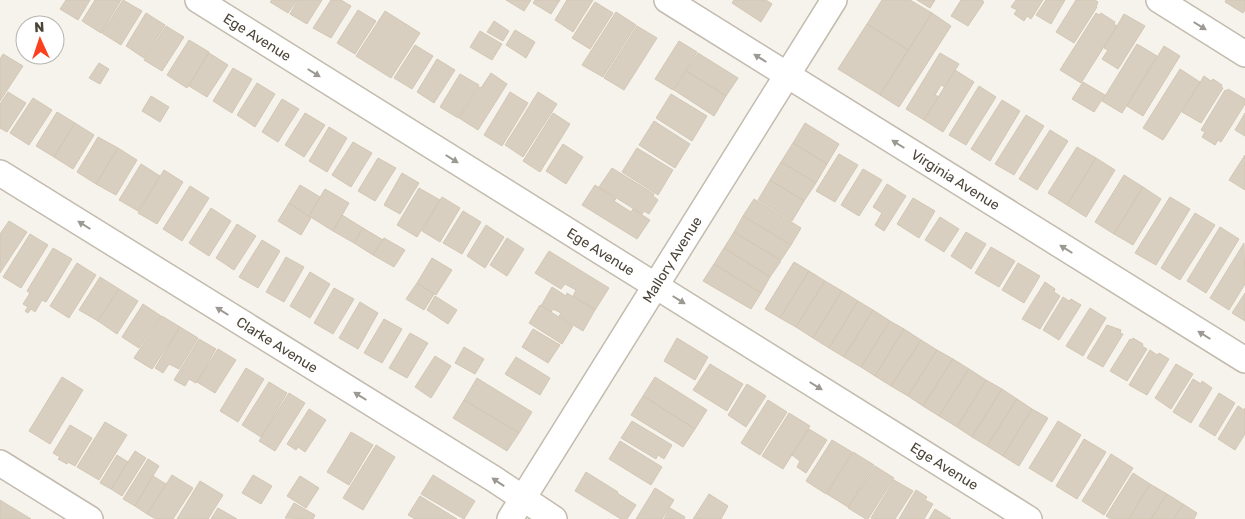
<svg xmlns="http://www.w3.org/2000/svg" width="1245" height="519" font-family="Rubik,sans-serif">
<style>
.building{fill:#d8cfc1;stroke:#d3c7b4}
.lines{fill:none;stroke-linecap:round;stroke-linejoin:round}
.minor-casing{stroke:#c2bbae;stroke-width:28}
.minor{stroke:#fff;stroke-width:25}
.oneway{fill:#9c9892}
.labels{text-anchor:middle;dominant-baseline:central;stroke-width:4;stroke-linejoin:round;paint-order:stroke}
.street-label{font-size:14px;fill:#4b4439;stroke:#fff}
</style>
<rect width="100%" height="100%" fill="#f6f3ec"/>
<g class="building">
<path d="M66,0H90L78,20L60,9Z"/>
<path d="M95,0H121L101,33L82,21Z"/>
<path d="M123,0L142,11L121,45L102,33Z"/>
<path d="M272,0H297L288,13L270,2Z"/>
<path d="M298,0H322L307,24L290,14Z"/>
<path d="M331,0H341L351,6L331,38L313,28Z"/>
<path d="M506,0H531L524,11Z"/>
<path d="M535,0H560L551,14L533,3Z"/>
<path d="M567,0H593L573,32L555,20Z"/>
<path d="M734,0H766L772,4L761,22L732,3Z"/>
<path d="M882,0H910L932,13L908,50L867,24Z"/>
<path d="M917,0H935L930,8Z"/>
<path d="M961,0H982L984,2L968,26L951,16Z"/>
<path d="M1016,0H1043L1031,19L1027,16L1024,21L1014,14L1017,10L1011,7Z"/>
<path d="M1046,0H1065L1051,24L1036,15Z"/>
<path d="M1076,0H1095L1098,2L1096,7H1097L1074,43L1056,32Z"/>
<path d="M1226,0H1245V10L1243,13L1225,2Z"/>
<path d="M595,2L613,13L590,49L572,38Z"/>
<path d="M358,10L376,21L355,54L337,43Z"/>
<path d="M385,11L420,33L391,78L356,56Z"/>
<path d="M616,12L636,25L603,77L582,65Z"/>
<path d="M146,13L165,25L144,58L126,46Z"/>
<path d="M932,13L951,26L899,107L880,95Z"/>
<path d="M1096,13L1099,15L1101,13L1115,22L1114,24L1117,26L1081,83L1060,70Z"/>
<path d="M1124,14L1145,26L1118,69L1102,59L1108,50L1104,48Z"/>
<path d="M494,21L509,31L503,41L487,32Z"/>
<path d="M867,24L908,50L880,95L838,69Z"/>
<path d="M166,26L184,37L162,71L144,60Z"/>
<path d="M637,26L657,38L624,90L604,78Z"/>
<path d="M515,30L535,42L526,58L506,45Z"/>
<path d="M480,31L502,44L492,60L470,47Z"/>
<path d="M189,40L209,52L187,88L167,75Z"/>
<path d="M679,41L697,52L673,90L655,79Z"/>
<path d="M1137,44L1157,56L1122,113L1102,101Z"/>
<path d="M415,45L433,56L412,89L394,78Z"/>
<path d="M1164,46L1180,56L1143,116L1127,106Z"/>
<path d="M209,53L228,65L207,97L189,86Z"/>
<path d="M698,53L738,78L726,96L686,71Z"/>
<path d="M940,53L959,64L945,87L941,85L935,95L939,97L924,120L906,109Z"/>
<path d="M3,54L23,66L0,101V59Z"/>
<path d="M437,59L455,70L434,103L417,92Z"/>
<path d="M99,63L109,69L100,84L89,78Z"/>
<path d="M233,68L252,79L232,113L213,101Z"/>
<path d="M1180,69L1200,82L1163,140L1143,128Z"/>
<path d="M955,70L974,82L943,132L924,120Z"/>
<path d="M686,71L726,96L714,116L674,90Z"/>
<path d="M491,73L507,84L478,130L459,118L479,87L481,88Z"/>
<path d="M460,74L479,85L458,118L440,107Z"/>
<path d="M1204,76L1211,81L1213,79L1222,85L1221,87L1223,88L1201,123L1182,112Z"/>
<path d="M1083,82L1105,95L1094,112L1072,99Z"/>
<path d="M257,83L275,94L255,127L237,115Z"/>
<path d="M979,86L996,97L966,145L949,135Z"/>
<path d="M1228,89L1245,99V104L1221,142L1218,140L1215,145L1202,137L1205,132L1201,130L1225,90L1227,91Z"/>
<path d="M8,92L26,103L7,132L0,128V104Z"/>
<path d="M510,92L528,103L502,146L484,135Z"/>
<path d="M538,92L557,104L523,157L505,145Z"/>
<path d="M671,94L707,116L692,141L656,118Z"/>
<path d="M151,96L169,107L160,122L142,111Z"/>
<path d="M33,98L52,110L29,145L10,133Z"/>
<path d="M282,99L299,109L278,142L262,132Z"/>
<path d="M1002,100L1020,111L990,161L971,149Z"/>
<path d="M57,112L75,123L54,157L36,146Z"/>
<path d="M305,113L325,125L304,157L285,145Z"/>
<path d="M553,113L570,124L540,172L523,161Z"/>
<path d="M1245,113V136L1235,130Z"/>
<path d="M1026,115L1044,126L1014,175L995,164Z"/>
<path d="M654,121L690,144L675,168L639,145Z"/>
<path d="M75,123L94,135L73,169L54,157Z"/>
<path d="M805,123L839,144L827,164L793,143Z"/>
<path d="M329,127L347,138L327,172L309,161Z"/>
<path d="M1050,130L1068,141L1037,190L1019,179Z"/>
<path d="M98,137L118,148L96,184L77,172Z"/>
<path d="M353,142L372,153L351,187L332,175Z"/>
<path d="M793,143L827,164L816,183L781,162Z"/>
<path d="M563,144L583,157L566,184L546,171Z"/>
<path d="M1077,147L1096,158L1067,205L1048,193Z"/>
<path d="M118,148L137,160L116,195L96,184Z"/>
<path d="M637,148L673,170L658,195L622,172Z"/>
<path d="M839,154L858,165L835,202L816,191Z"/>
<path d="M1245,155V190L1229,180Z"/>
<path d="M378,158L396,168L375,201L358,191Z"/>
<path d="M1096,158L1115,170L1086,217L1067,205Z"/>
<path d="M781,162L816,183L804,201L770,180Z"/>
<path d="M141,164L160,176L138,211L119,200Z"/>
<path d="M612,168L654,194L653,196L658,200L649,214L644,211L642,214L599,187Z"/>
<path d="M863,169L882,180L859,216L841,205Z"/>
<path d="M164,170L183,182L157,224L138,213Z"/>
<path d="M402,173L419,183L400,214L384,205Z"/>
<path d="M1124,175L1143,187L1114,234L1095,222Z"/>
<path d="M770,180L804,201L792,221L758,200Z"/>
<path d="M887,184L906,196L884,231L875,225L882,213L873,207Z"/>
<path d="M300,185L320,197L309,216L289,203Z"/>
<path d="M595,185L616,199L614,201L631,212L633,209L650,220L637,239L582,205Z"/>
<path d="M190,186L209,198L182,241L163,229Z"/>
<path d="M1143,187L1161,199L1133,245L1114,234Z"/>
<path d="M419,188L440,200L417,237L397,225Z"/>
<path d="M325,189L349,203L333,231L309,216Z"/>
<path d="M442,197L460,208L440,242L422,231Z"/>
<path d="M1170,197L1190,209L1156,265L1135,253Z"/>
<path d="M913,198L935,211L919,238L897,224Z"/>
<path d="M754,199L801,228L791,245L743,216Z"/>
<path d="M289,203L311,218L301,235L278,221Z"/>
<path d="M211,208L231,221L209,256L189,243Z"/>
<path d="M463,211L481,222L462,254L443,243Z"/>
<path d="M1195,213L1215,225L1180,280L1161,268Z"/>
<path d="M342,215L363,228L354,243L333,231Z"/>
<path d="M743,216L791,245L781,260L734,232Z"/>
<path d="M940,217L959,229L944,252L925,240Z"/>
<path d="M9,221L27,232L0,273V234Z"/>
<path d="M237,224L256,236L234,270L216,258Z"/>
<path d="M486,225L504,237L485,268L467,256Z"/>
<path d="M1220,227L1239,239L1206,293L1187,281Z"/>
<path d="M363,228L383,240L373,255L354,243Z"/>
<path d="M734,232L781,261L770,277L724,248Z"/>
<path d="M966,232L986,244L971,269L951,256Z"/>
<path d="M30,234L48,245L21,288L3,277Z"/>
<path d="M384,238L405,250L394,267L373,255Z"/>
<path d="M507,238L524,249L507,276L490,265Z"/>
<path d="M262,240L280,251L258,288L239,277Z"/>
<path d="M1244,243L1245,284L1229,310L1210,298Z"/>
<path d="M991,247L1015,261L999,287L975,273Z"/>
<path d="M53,248L72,259L46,302L42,300L35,312L31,309L28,313L25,311L28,307L23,304L30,293L27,291Z"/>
<path d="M724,248L770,277L761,293L714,264Z"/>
<path d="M549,251L609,288L595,310L573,296L576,290L565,284L561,289L535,273Z"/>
<path d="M286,257L304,267L284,302L266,292Z"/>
<path d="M432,258L452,270L436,295L417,283Z"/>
<path d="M794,262L809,271L780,318L765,309Z"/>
<path d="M77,263L96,275L69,318L50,306Z"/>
<path d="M1018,263L1040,276L1024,303L1002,290Z"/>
<path d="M714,264L761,293L751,309L703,281Z"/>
<path d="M809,271L825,281L796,327L780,318Z"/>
<path d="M310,272L330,284L310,318L290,306Z"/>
<path d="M100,277L119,289L98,321L79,310Z"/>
<path d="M825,281L842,291L813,338L796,327Z"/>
<path d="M1045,282L1055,289L1054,292L1060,296L1040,329L1022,319Z"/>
<path d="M417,283L434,294L424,310L406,299Z"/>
<path d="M552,287L566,296L567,293L595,310L583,331L559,316L561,313L553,309L551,312L541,306Z"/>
<path d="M334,288L354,299L333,334L314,323Z"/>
<path d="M119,289L138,301L117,334L98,321Z"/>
<path d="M842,291L858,301L829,348L813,338Z"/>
<path d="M1245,293V321L1232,313Z"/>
<path d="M435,296L457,310L448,324L427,310Z"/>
<path d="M1063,297L1069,301L1071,299L1081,305L1059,340L1043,330Z"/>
<path d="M858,301L873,310L844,357L829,348Z"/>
<path d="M360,302L378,313L358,349L339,338Z"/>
<path d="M143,304L161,316L139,348L122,337Z"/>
<path d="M540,305L573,326L562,344L529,323Z"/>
<path d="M1090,308L1106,318L1083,356L1066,346Z"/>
<path d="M873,310L890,321L861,367L844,357Z"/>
<path d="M162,316L180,327L152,369L134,358Z"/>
<path d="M384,319L402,329L382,363L364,353Z"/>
<path d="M890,321L904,329L875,376L861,367Z"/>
<path d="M1107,325L1121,330L1120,333L1123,334L1103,367L1087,358Z"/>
<path d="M180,327L198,338L179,369L169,364L163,373L155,368Z"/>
<path d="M533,329L560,345L548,363L522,347Z"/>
<path d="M904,329L921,340L891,386L875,376Z"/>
<path d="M410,333L428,343L407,378L389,368Z"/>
<path d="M677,338L708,357L695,380L664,361Z"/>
<path d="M1133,338L1143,344L1142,346L1147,349L1127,381L1110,371L1130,339L1132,340Z"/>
<path d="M199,339L216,349L196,383L189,379L185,386L174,380Z"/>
<path d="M921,340L937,350L908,396L891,386Z"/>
<path d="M464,347L484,359L475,374L455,363Z"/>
<path d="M218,349L236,360L215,393L197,382Z"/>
<path d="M937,350L953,359L923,406L908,396Z"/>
<path d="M1150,350L1157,355L1159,353L1169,359L1147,395L1129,385Z"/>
<path d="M435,356L451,366L431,398L415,387Z"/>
<path d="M516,357L550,378L540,395L505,374Z"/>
<path d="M953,359L969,369L939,416L923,406Z"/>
<path d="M710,364L743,384L727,411L693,390Z"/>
<path d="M1176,364L1193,374L1171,409L1155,398Z"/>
<path d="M246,368L264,379L238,422L220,411Z"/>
<path d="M969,369L986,380L957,427L939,416Z"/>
<path d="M62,377L83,390L50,444L29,431Z"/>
<path d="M655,377L707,410L695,429L643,396Z"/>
<path d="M477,378L532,412L519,433L464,400Z"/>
<path d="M1193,379L1201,384L1202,381L1212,388L1191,423L1173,412Z"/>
<path d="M986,380L1002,389L972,437L957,427Z"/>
<path d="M269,382L287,393L261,437L242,425Z"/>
<path d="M747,384L766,396L746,427L728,415Z"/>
<path d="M1002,389L1017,399L987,446L972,437Z"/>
<path d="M289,393L305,403L275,451L259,441Z"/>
<path d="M1219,393L1235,403L1215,436L1199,426Z"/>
<path d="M643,396L695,429L683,447L631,415Z"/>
<path d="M1017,399L1032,409L1003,456L987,446Z"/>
<path d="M464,400L519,433L507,451L453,418Z"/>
<path d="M768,400L787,412L760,455L741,443Z"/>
<path d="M1238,406L1244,410L1245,408V434L1235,450L1218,439Z"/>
<path d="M309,409L326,420L305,452L298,447L296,450L287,444Z"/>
<path d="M1032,409L1048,418L1019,466L1003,456Z"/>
<path d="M789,413L810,426L783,469L762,456Z"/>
<path d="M632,421L672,445L664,459L658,455L656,459L621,438Z"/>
<path d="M1058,421L1081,435L1052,482L1029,468Z"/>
<path d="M105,422L127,435L99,480L77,467Z"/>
<path d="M70,425L92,438L75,466L68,462L67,464L58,459L60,457L53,453Z"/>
<path d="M809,429L827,440L806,473L797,467L800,461L792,455Z"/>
<path d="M351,432L373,445L349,485L327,472Z"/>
<path d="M1084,439L1106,452L1077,499L1056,486Z"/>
<path d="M832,440L852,452L826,494L806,481Z"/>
<path d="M620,441L662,467L651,485L609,459Z"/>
<path d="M376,445L395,457L363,510L343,498Z"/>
<path d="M135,451L146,458L122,496L111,489Z"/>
<path d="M853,452L874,465L848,507L827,494Z"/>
<path d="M1111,454L1133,468L1104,515L1082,501Z"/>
<path d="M117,455L128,462L111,489L100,483Z"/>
<path d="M148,459L159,466L135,506L123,499Z"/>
<path d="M875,466L894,478L868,519H866L848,508Z"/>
<path d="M586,472L618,492L617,493L636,505L627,519H621L575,491Z"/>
<path d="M1133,473L1150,484L1129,519H1111L1106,516Z"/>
<path d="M172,475L193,488L173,519H156L147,514Z"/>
<path d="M253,475L272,486L261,504L242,493Z"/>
<path d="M433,475L475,501L464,519L421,494Z"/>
<path d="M153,476L166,484L147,514L135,506Z"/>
<path d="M300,476L319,488L306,508L287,496Z"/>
<path d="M894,480L913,491L895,519H873L871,518Z"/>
<path d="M200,481L223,495L208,519H177Z"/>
<path d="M1150,484L1167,494L1151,519H1129Z"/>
<path d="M655,488L674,500L662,519H636Z"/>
<path d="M916,490L927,497L925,500L933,504L924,519H899Z"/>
<path d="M709,494L728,506L721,519H693Z"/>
<path d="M1167,494L1183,504L1174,519H1151Z"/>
<path d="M420,496L457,519H415L408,515Z"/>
<path d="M0,500L31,519H0Z"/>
<path d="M294,503L315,515L313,519L285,518Z"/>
<path d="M1183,504L1197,513L1194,519H1174Z"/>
<path d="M218,508L237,519H211Z"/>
<path d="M670,508L685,517L684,519H664Z"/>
<path d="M935,509L951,519H929Z"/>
</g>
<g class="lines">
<defs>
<g id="minor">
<path id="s1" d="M198,0L1029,519"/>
<path id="s2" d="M667,0L1245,360"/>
<path d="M1159,0L1245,54"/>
<path id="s3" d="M0,173L494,479L554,519"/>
<path d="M0,463L90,519"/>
<path id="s4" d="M510,519L834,0"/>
</g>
</defs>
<use href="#minor" class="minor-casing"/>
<use href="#minor" class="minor"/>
</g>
<defs><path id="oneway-solid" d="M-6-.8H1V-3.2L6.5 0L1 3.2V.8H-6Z" transform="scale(1.25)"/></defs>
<g class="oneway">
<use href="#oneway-solid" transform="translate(1200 26) rotate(32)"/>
<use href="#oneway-solid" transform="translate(760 58) rotate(-148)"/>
<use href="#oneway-solid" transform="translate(314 73) rotate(32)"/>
<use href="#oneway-solid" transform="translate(898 144) rotate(-148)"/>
<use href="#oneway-solid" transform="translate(452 159) rotate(32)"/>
<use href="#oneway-solid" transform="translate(84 225) rotate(-148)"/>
<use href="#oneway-solid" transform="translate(1066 249) rotate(-148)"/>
<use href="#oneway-solid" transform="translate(679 300) rotate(32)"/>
<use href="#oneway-solid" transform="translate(222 311) rotate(-148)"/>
<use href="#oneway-solid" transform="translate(1204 335) rotate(-148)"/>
<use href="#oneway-solid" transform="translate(816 386) rotate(32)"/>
<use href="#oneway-solid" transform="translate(360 396) rotate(-148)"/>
<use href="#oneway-solid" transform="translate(498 482) rotate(-146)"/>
</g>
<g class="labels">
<g class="street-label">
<text stroke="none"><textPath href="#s1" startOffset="70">Ege Avenue</textPath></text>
<text stroke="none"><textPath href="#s2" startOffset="340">Virginia Avenue</textPath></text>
<text stroke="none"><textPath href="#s1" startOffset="475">Ege Avenue</textPath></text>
<text stroke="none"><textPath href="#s4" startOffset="306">Mallory Avenue</textPath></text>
<text stroke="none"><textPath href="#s3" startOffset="326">Clarke Avenue</textPath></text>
<text stroke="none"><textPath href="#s1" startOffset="880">Ege Avenue</textPath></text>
</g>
</g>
<g transform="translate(40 40) rotate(357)"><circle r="24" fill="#ffffff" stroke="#b7b4b0"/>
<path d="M0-4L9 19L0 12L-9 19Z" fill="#fc3f1d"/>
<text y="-8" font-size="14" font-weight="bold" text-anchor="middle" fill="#4b4439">N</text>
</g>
</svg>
